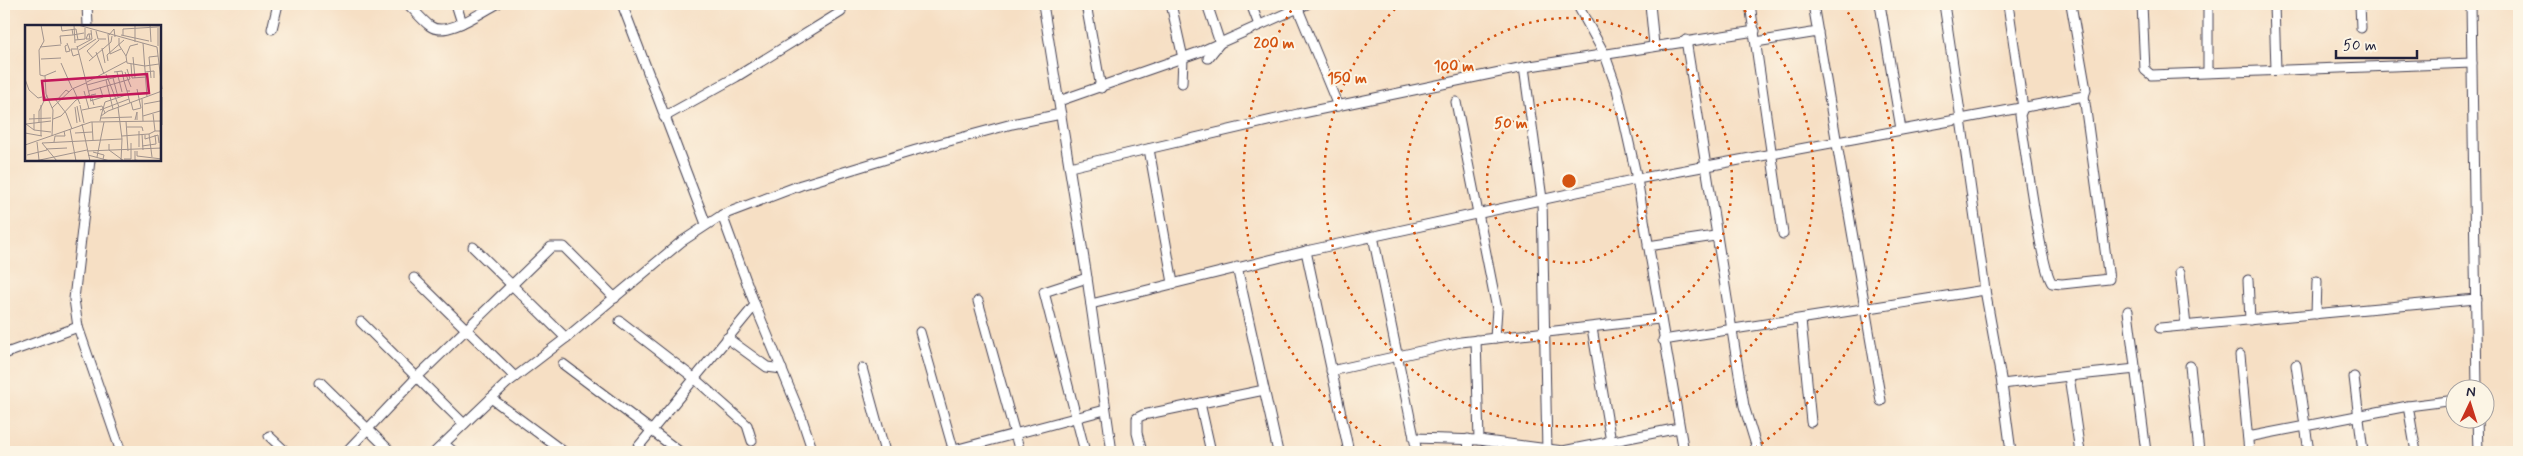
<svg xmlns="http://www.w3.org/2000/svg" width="2523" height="456" font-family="Mynerve,sans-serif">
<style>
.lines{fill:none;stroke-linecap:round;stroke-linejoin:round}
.minor-casing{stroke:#423e50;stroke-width:11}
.minor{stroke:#fff;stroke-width:9}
.ring{fill:none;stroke:#d45411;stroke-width:2.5;stroke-dasharray:2.5 5}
.inset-road{fill:none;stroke:#a1938d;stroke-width:1}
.view{fill:#c2185b;fill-opacity:0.15;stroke:#c2185b;stroke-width:2.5}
.inset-edge{fill:none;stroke:#22223b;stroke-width:2.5}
.centre{fill:#d45411;stroke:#fcf5e5;stroke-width:2.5}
.ring-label{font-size:15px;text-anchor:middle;font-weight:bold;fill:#d45411;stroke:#fcf5e5;stroke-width:4;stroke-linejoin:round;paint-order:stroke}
</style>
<rect width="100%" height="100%" fill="#fcf5e5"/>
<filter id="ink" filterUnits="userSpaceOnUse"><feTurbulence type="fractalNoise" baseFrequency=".02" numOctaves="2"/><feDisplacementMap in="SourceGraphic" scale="10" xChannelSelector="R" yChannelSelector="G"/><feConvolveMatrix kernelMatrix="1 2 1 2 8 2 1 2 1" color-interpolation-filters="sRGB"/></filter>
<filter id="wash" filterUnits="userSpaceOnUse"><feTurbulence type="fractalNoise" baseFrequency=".0096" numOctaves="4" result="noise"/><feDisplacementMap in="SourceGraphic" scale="20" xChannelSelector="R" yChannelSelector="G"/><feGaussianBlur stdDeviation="1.12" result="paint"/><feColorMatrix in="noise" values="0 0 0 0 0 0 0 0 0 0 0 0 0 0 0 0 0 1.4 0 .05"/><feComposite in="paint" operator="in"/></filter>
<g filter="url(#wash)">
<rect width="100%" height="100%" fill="#f6dfc4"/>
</g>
<g filter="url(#ink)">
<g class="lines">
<defs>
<g id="minor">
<path d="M87,4L88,26"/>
<path d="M408,4C415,11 422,20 430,26C446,38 481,12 497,4"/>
<path d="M456,4L462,23"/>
<path d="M622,4L706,224"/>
<path d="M1043,4L1086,271L1112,452"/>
<path d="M1086,4L1101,88"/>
<path d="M1171,4L1183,58L1182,83"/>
<path d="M1207,4L1220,43L1208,58"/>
<path d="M1251,4L1259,25"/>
<path d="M1296,4L1338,106"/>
<path d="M1577,4L1605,55L1617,89L1637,179L1684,452"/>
<path d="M1650,4L1654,45"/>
<path d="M1750,4L1783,234"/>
<path d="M1813,4L1881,401"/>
<path d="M1880,4L1901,129"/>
<path d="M2008,4L2023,108L2020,115C2024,141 2041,270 2052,283L2062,284L2109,279L2084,96"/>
<path d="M2142,4L2145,70L2151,75L2472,63"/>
<path d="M2208,4V72"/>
<path d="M2274,4L2276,70"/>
<path d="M2360,4L2361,28"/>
<path d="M2471,4L2477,388"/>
<path d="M272,29L278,4"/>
<path d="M1686,40L1744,406L1758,452"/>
<path d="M1756,42L1818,32"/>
<path d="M1524,67L1542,199L1547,452"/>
<path d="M1059,101L1202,51L1307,4"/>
<path d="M1456,102L1497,309L1495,338"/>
<path d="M664,117L736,77L841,12"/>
<path d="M1149,149L1173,283"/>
<path d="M90,160L74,299L78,327L121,452"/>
<path d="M1070,167L1298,114L1524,67L1755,31"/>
<path d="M722,215L755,305L801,416L813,452"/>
<path d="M1373,236L1417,452"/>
<path d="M1648,246L1715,236"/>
<path d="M473,247L566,338"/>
<path d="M1306,251L1349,452"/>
<path d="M1237,267L1278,452"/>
<path d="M2180,272L2186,326"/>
<path d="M414,278L515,377"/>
<path d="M2248,280L2250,320"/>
<path d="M978,301L1020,452"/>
<path d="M1091,304L1306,251L1637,179L1961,119L1944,4"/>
<path d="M2128,311L2146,452"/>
<path d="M2316,314L2317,281"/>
<path d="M1801,320L1811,422"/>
<path d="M620,321L694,378L747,425L752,441"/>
<path d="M361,322L464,424"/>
<path d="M1592,328L1611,442"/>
<path d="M2160,328L2476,299"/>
<path d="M920,332L954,452"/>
<path d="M727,338L767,367L782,369"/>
<path d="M1476,340L1479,440"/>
<path d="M1663,340L1985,290"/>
<path d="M4,354L78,327"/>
<path d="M2240,355L2249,452"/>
<path d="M563,364L680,452"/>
<path d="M2296,365L2309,452"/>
<path d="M2190,366L2199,452"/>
<path d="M862,368L885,452"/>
<path d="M1331,371L1461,342L1659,319"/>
<path d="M2354,377L2363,452"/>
<path d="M320,382L391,452"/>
<path d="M2002,384L1985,290L1961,119L2084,96L2086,90L2071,4"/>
<path d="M491,398L564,452"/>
<path d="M1200,403L1211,452"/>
<path d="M2408,406L2416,452"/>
<path d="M2477,418L2478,452"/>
<path d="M269,436L286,452"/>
<path d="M2248,437L2408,406L2456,400"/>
<path d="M1414,438L1479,440L1563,451L1679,428"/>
<path d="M1468,439L1469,452"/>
<path d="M444,444L454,452"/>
<path d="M346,452L417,377L551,247H564L615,298"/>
<path d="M435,452L506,384L566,338L681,242L722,215L801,185L916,150L1012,124L1061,114"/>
<path d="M634,452L755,305"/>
<path d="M947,452L1105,410"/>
<path d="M1085,452L1044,292L1087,278"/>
<path d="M1142,452L1137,433V418L1143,415L1264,390"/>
<path d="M2011,452L2002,384L2069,376"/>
<path d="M2080,452L2069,376L2136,369"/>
</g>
</defs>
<use href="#minor" class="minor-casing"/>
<use href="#minor" class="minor"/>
</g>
</g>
<g class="ring">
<circle cx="1569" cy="181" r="82"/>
<circle cx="1569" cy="181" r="163"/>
<path d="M1739 5A245 245 0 1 1 1399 5"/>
<path d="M1387 451A326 326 0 0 1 1294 6M1844 6A326 326 0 0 1 1751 451"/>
</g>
<g transform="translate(25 25)">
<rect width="136" height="136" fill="#f6dfc4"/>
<path class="inset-road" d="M16,0L19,16L14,25L15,50L19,51L31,46M36,0L37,6L51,4L53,15M49,0L50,18M53,0L132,22M125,0L126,17M133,0V21M47,4L48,10L59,8M71,6L73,14H81M64,9L65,14H61L63,9H66M83,9L85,29L96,24M84,10L89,4L90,12M96,10L124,16M98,10V4L132,2M94,13V20L101,31M50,15L60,14V3M110,17V0M42,18L45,26L41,27L40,21L42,20M118,18L122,72M36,19L35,11L48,10M113,19L105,21L101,31L102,38L120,41L134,39M52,21L66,76M15,22L36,20M52,22L67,14L66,5M132,22L137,64M77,23L80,38M52,24H46L48,31L54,29M54,25L71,14M71,27L79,49M108,32L110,53M68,33L62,26L74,15M16,34L36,33M64,36L86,17L87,11M83,36L82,30L99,15M36,38L47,63M106,39L107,53L121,52M92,47L97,67M100,47L106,62M120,47L129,46V53M81,49L94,82M20,51L21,69L28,85L27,111M88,53L93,72M126,53L124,32L133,31M0,54L4,65L13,73L17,72M81,55L88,84M62,57L102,36M62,60L91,52M48,63L55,79M59,66L64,84M64,66L99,56L97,46L89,47M102,66L99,56L105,54L102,44M137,72V100M30,74L41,88L47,104M117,74L118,96M32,75L41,65L44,67M65,76L78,72L75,62M106,77L108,85L116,83L112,64M105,78L102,66H105M119,79L135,76M16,80V111M55,80L59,98M69,80L66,70L71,69M52,81L55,97M50,82L52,98M93,82L97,114L96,136M27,83L47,64L61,58M57,85L77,81L80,88M75,85L104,74M9,89V105M128,89L130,106H137M76,91L80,77L101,70M118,91L135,86M76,93L107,92M4,94L26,93M28,94L36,91L51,75L65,70M110,95L112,87V95M75,96L76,91L83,86L137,66M101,96L103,126M14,97V86L22,70M67,97L68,115M1,99L9,105L26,107M1,99L26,96M57,99L65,136M102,102H117L118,106M45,104L51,136M114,106V122M0,108L17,111M50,108L67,107M117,109L118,125M120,110V114L133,110L134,118M97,111L124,109M12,117L14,135M29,117L30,111H40L39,106M17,118L97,114M17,118L32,136M84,119V125L99,136M0,120L66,97L137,96M117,121L131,119L130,110M21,124L42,123M62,126L137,123M110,126V135L116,136M112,126V131L137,134M68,127L79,130L78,134M2,130L22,125M63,130L85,136M72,132L79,97M127,132L124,109L130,106M99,134H106V118M10,136L62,125"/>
<path class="view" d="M122,49L124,68L19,75L17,56Z"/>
<rect width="136" height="136" class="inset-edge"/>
</g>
<circle cx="1569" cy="181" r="8" class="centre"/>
<g class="ring-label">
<text x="1274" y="48">200 m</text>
<text x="1454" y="71">100 m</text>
<text x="1347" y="83">150 m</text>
<text x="1511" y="128">50 m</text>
</g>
<rect width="2523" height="456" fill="none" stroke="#fcf5e5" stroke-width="20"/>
<g transform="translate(2470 404) rotate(4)"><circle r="24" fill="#fcf5e5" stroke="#a5a1a1"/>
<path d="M0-4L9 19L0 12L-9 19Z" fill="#c8321e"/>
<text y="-8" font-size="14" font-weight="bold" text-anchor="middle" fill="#22223b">N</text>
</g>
<path d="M2336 50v8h81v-8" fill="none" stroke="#22223b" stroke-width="2.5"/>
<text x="2343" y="50" font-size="15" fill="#22223b" stroke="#fcf5e5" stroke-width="4" paint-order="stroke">50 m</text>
</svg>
